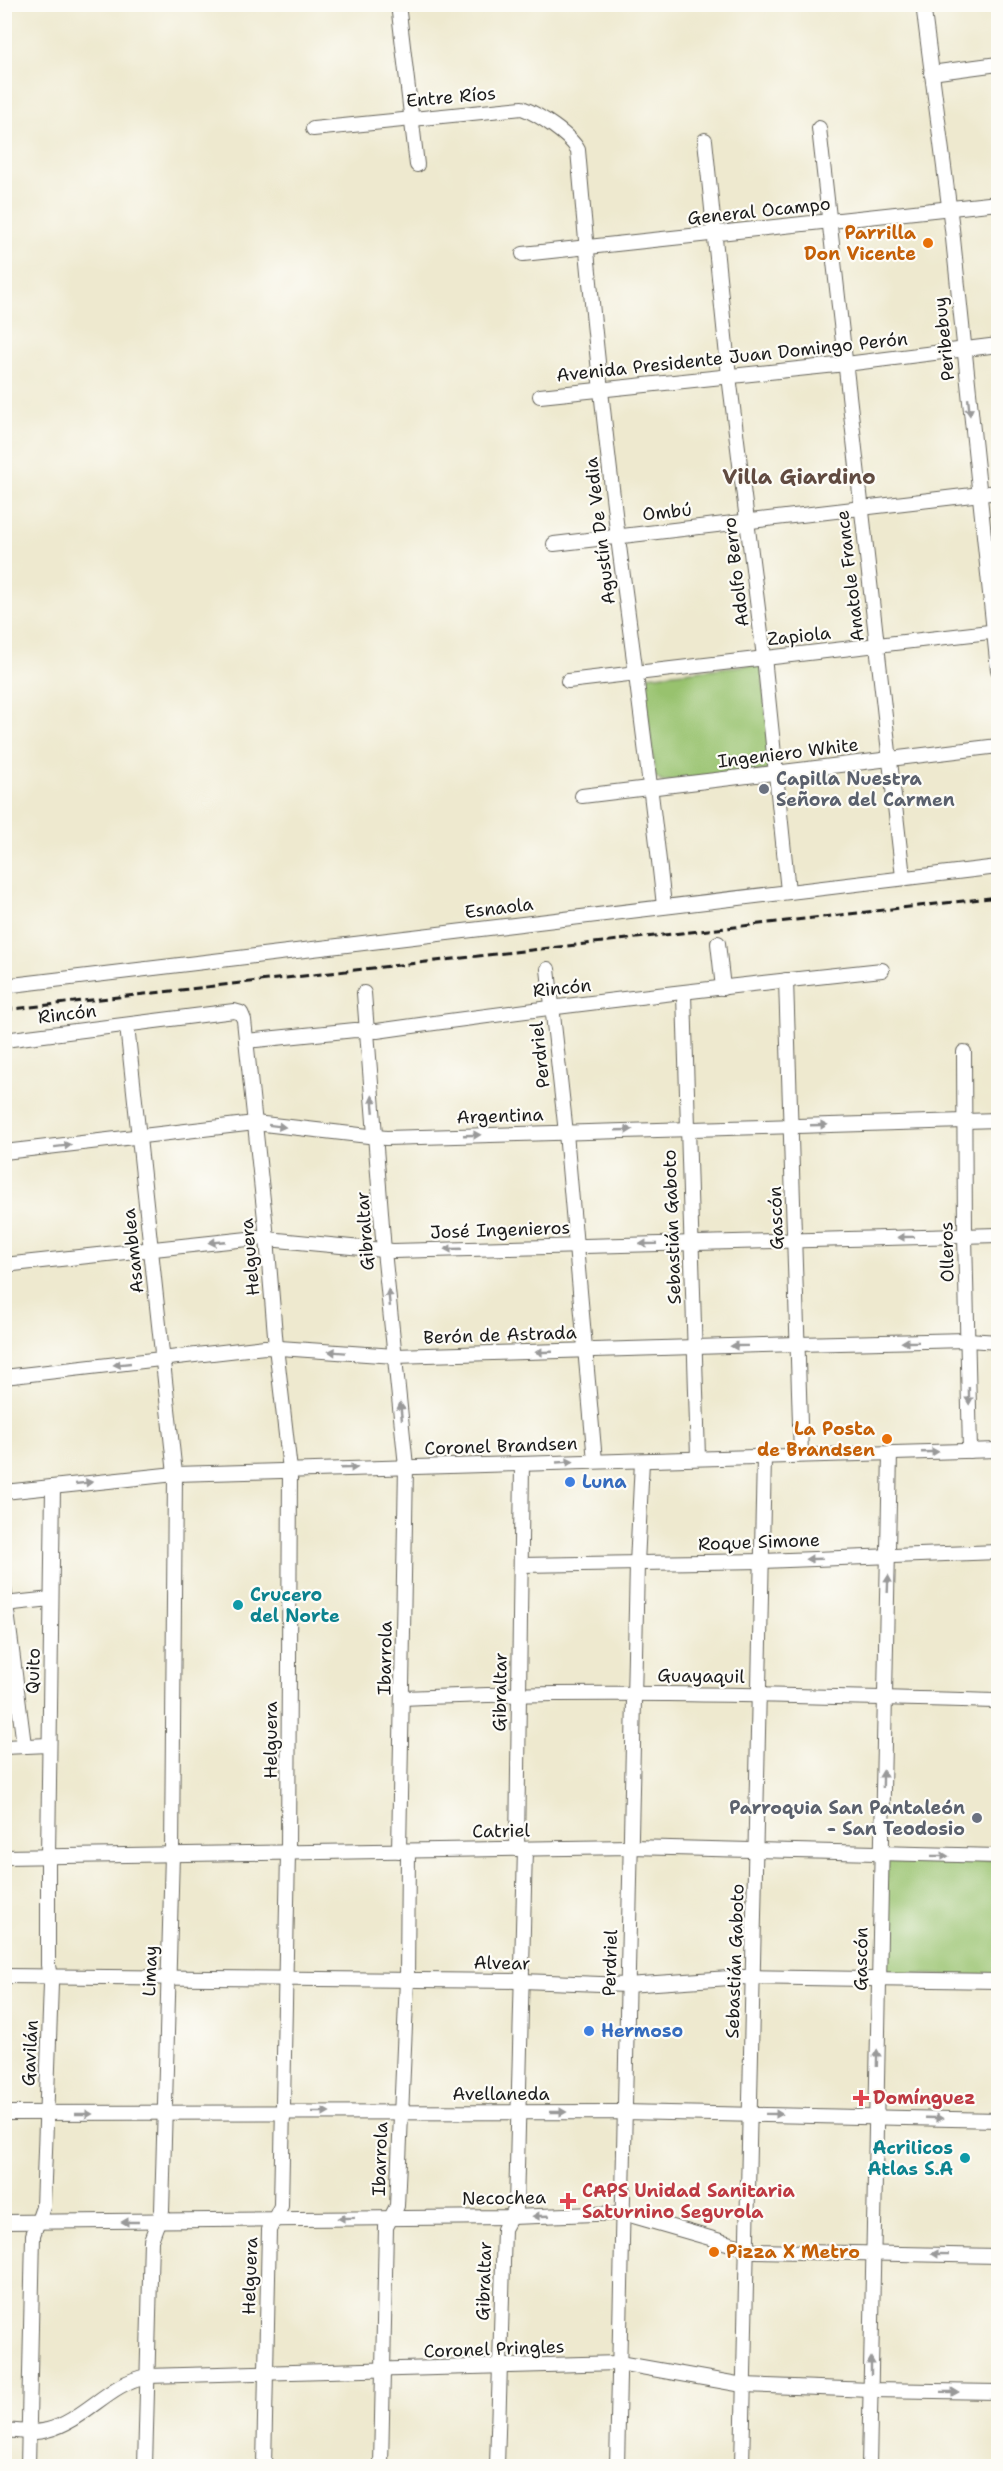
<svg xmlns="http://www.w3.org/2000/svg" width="1003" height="2471" font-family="'Shantell Sans',sans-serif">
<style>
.green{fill:#98c26e;stroke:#5a6f45;stroke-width:1.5}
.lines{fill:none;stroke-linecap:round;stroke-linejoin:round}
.minor-casing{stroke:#66645b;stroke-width:16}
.minor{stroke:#fff;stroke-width:14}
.rail{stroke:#1c1c1c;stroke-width:3;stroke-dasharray:9 4.5;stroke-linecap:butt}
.oneway{fill:#999}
.food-dot{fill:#e8710a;stroke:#fdfcf7;stroke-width:2}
.worship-dot{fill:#6b7280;stroke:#fdfcf7;stroke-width:2}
.shop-dot{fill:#3f7fe0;stroke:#fdfcf7;stroke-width:2}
.culture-dot{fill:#0f9aa8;stroke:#fdfcf7;stroke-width:2}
.health-dot{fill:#e0444e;stroke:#fdfcf7;stroke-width:2}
.labels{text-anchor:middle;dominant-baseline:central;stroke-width:4.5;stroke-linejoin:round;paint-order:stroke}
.street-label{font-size:18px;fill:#1c1c1c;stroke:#fdfcf7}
.food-label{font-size:18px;font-weight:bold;fill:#c56008;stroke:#fdfcf7;text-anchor:end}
.worship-label{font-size:18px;font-weight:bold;fill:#5b616d;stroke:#fdfcf7;text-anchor:start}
.shop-label{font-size:18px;font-weight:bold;fill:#366cbe;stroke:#fdfcf7;text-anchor:start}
.culture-label{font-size:18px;font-weight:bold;fill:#0d838f;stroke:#fdfcf7;text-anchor:start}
.health-label{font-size:18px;font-weight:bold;fill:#be3a42;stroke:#fdfcf7;text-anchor:start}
.quarter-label{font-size:21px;font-weight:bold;fill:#614b41;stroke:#fdfcf7}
</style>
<rect width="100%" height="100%" fill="#fdfcf7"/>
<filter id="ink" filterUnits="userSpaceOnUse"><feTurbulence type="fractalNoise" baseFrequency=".0167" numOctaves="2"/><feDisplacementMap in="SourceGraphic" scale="12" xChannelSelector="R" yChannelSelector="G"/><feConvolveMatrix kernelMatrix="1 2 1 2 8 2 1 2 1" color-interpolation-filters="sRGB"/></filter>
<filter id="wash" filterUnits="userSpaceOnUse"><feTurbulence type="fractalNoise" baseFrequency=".008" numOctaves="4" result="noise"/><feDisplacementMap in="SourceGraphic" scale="24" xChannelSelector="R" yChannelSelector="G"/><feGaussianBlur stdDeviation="1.35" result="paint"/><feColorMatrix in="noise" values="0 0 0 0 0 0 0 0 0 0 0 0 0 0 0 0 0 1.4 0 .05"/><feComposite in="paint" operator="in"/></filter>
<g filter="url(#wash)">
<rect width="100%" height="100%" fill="#eee9cf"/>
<g class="green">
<path d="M758,664L762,668L772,770L662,782L655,777L643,681L646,676Z"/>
<path d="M886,1860H998V1978L884,1973Z"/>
</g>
</g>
<g filter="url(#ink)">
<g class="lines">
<defs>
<g id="minor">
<path d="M398,4L417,165"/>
<path d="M923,4L952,229L998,670"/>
<path d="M931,73L998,64"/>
<path d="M819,128L903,877"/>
<path d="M313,129L522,108C538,114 570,135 578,150C589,280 602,409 618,538C634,661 651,783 664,906"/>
<path d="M705,140L729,376L764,657L788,891"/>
<path d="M523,254L998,203"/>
<path d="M540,396L846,364L998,345"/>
<path d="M554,544L998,492"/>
<path d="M568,681L998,631"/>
<path d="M582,796L998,746"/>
<path d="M718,943L723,988"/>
<path d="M548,969L566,1133L595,1461"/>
<path d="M786,980L801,1455"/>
<path d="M4,986L998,867"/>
<path d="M364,993L384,1251L406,1466L399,1851"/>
<path d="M684,994L698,1458"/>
<path d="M127,1026L175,1474L172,1854L162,2211L151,2240L145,2466"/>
<path d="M4,1040L234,1011L241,1013L244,1020L267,1238L276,1347L290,1470L288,1853L281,2206L269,2230L264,2466"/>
<path d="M246,1041L355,1030L377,1031C545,1007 713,988 882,970"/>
<path d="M964,1052L965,1236L970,1451"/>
<path d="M4,1152L255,1123L386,1138L998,1120"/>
<path d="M4,1265L257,1238L393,1251L998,1235"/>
<path d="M4,1377L265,1347L395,1356L797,1344L968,1340L998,1342"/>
<path d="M4,1492L175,1474L998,1450"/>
<path d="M521,1565L762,1561L998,1552"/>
<path d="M4,1588L24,1745"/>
<path d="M4,1604L51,1599"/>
<path d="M403,1698C602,1689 800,1696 998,1701"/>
<path d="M4,1747L49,1745"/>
<path d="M517,1849L522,1464"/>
<path d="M4,1857L631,1847L998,1856"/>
<path d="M4,1976L522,1981L627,1985L744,1977L998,1981"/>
<path d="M4,2113L624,2112L998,2120"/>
<path d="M4,2222L511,2217L623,2213L755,2251L998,2256"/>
<path d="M4,2430C18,2431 34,2434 47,2430C84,2421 109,2383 147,2376L619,2363L743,2385L871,2390L998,2392"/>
<path d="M28,2466L33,2235L43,2207L51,1984L48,1965V1856L53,1487"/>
<path d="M381,2466L386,2227L397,2206L407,1980L408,1851"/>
<path d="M497,2466L504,2229L516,2207L525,1849"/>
<path d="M617,2466L637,1564L642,1461"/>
<path d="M742,2466L764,1457"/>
<path d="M869,2466L890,1453"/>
</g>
</defs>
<use href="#minor" class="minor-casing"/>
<use href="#minor" class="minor"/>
<path class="rail" d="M4,1010L998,897"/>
</g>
<defs><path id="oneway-solid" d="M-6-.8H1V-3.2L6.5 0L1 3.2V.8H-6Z" transform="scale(1.5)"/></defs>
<g class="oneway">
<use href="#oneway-solid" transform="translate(969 407) rotate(84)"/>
<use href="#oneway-solid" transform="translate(373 1104) rotate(-95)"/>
<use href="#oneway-solid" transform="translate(819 1125) rotate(-2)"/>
<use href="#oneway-solid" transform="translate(277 1126) rotate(7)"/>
<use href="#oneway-solid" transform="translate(624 1130) rotate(-2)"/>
<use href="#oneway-solid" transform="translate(472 1135) rotate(-2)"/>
<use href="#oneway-solid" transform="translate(63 1146) rotate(-7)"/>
<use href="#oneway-solid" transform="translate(906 1237) rotate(179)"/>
<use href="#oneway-solid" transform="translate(217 1242) rotate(175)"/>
<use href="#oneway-solid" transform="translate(648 1244) rotate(179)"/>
<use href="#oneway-solid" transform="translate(453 1249) rotate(178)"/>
<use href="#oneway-solid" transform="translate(389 1298) rotate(-96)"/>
<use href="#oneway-solid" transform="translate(910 1342) rotate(179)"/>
<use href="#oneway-solid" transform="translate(739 1346) rotate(179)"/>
<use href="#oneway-solid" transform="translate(337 1352) rotate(-176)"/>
<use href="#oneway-solid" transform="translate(544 1352) rotate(178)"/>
<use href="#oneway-solid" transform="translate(122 1364) rotate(174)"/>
<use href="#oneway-solid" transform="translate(969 1396) rotate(89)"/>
<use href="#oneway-solid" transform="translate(401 1411) rotate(-96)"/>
<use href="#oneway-solid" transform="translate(930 1452) rotate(-2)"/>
<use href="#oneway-solid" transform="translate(565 1462) rotate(-3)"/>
<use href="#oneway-solid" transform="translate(349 1468) rotate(-2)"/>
<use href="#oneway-solid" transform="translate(84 1483) rotate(-6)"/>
<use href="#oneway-solid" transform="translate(814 1559) rotate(178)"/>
<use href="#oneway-solid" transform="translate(888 1584) rotate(-88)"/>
<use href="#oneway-solid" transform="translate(883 1779) rotate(-89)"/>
<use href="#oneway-solid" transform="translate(940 1856) rotate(1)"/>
<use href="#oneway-solid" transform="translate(877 2058) rotate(-89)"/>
<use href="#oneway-solid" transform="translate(321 2112)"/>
<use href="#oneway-solid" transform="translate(558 2112)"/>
<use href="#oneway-solid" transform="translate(84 2114)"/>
<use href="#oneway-solid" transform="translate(774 2114) rotate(1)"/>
<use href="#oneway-solid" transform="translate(934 2118) rotate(2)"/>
<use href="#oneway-solid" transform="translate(541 2216) rotate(178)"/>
<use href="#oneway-solid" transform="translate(346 2218) rotate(179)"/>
<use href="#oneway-solid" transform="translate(130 2222) rotate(180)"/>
<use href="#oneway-solid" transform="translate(940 2254) rotate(-179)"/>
<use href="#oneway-solid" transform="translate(871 2366) rotate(-90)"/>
<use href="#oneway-solid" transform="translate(950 2392) rotate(1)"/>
</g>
</g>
<g class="food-dot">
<circle cx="928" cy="243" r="6"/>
<circle cx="887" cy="1439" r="6"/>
<circle cx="714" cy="2252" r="6"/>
</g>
<g class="worship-dot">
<circle cx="764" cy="789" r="6"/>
<circle cx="977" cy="1818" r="6"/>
</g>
<g class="shop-dot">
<circle cx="570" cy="1482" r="6"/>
<circle cx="589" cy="2031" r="6"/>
</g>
<g class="culture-dot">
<circle cx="238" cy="1605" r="6"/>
<circle cx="965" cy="2158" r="6"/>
</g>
<g class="health-dot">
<path d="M858 2089h6v6h6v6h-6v6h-6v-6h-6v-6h6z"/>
<path d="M565 2192h6v6h6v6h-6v6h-6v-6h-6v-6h6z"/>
</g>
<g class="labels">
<g class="street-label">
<text transform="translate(451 97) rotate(-5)">Entre Ríos</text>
<text transform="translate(759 211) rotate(-6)">General Ocampo</text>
<text transform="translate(944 339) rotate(-96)">Peribebuy</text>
<text transform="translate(732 357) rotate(-6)">Avenida Presidente Juan Domingo Perón</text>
<text transform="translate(667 512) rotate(-6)">Ombú</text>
<text transform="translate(600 531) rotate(-97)">Agustín De Vedia</text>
<text transform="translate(736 572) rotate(-97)">Adolfo Berro</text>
<text transform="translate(850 576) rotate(-97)">Anatole France</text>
<text transform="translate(799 636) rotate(-6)">Zapiola</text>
<text transform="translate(788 753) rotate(-7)">Ingeniero White</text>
<text transform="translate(499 908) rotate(-7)">Esnaola</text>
<text transform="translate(562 988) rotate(-6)">Rincón</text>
<text transform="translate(67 1014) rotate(-7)">Rincón</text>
<text transform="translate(540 1055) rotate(-96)">Perdriel</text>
<text transform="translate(500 1116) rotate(-2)">Argentina</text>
<text transform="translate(776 1218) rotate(-92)">Gascón</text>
<text transform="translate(672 1227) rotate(-92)">Sebastián Gaboto</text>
<text transform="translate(500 1230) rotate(-2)">José Ingenieros</text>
<text transform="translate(365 1231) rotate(-94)">Gibraltar</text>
<text transform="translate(133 1251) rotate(-96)">Asamblea</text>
<text transform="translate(947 1252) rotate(-91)">Olleros</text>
<text transform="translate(250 1257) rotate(-95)">Helguera</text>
<text transform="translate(500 1335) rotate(-2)">Berón de Astrada</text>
<text transform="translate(501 1446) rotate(-2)">Coronel Brandsen</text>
<text transform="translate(759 1542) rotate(-2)">Roque Simone</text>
<text transform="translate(385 1658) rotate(-89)">Ibarrola</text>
<text transform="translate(33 1671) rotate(-88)">Quito</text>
<text transform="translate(701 1676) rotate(1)">Guayaquil</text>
<text transform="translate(500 1692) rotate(-89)">Gibraltar</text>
<text transform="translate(271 1740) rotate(-90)">Helguera</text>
<text transform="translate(501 1831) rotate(-1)">Catriel</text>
<text transform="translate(861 1959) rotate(-89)">Gascón</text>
<text transform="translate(735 1961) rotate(-88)">Sebastián Gaboto</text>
<text transform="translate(502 1963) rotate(1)">Alvear</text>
<text transform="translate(610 1963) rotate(-88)">Perdriel</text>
<text transform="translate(150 1971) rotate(-88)">Limay</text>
<text transform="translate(30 2053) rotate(-87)">Gavilán</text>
<text x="501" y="2094">Avellaneda</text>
<text transform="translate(380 2159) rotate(-88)">Ibarrola</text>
<text transform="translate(504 2198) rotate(-1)">Necochea</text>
<text transform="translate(250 2276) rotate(-88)">Helguera</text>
<text transform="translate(484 2281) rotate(-88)">Gibraltar</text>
<text transform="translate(494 2349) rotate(-2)">Coronel Pringles</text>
</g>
<g class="food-label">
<text x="916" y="233">Parrilla<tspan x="916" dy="21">Don Vicente</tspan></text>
<text x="875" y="1429">La Posta<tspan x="875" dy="21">de Brandsen</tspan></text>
<text x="726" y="2252" text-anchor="start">Pizza X Metro</text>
</g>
<g class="worship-label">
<text x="776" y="779">Capilla Nuestra<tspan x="776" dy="21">Señora del Carmen</tspan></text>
<text x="965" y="1808" text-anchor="end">Parroquia San Pantaleón<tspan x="965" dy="21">- San Teodosio</tspan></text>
</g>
<g class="shop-label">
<text x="582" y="1482">Luna</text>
<text x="601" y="2031">Hermoso</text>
</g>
<g class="culture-label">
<text x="250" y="1595">Crucero<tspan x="250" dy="21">del Norte</tspan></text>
<text x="953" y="2148" text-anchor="end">Acrilicos<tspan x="953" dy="21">Atlas S.A</tspan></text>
</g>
<g class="health-label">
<text x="873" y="2098">Domínguez</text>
<text x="582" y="2191">CAPS Unidad Sanitaria<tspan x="582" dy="21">Saturnino Segurola</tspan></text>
</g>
<g class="quarter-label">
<text x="799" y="477">Villa Giardino</text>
</g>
</g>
<rect width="1003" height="2471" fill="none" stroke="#fdfcf7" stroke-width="24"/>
</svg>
